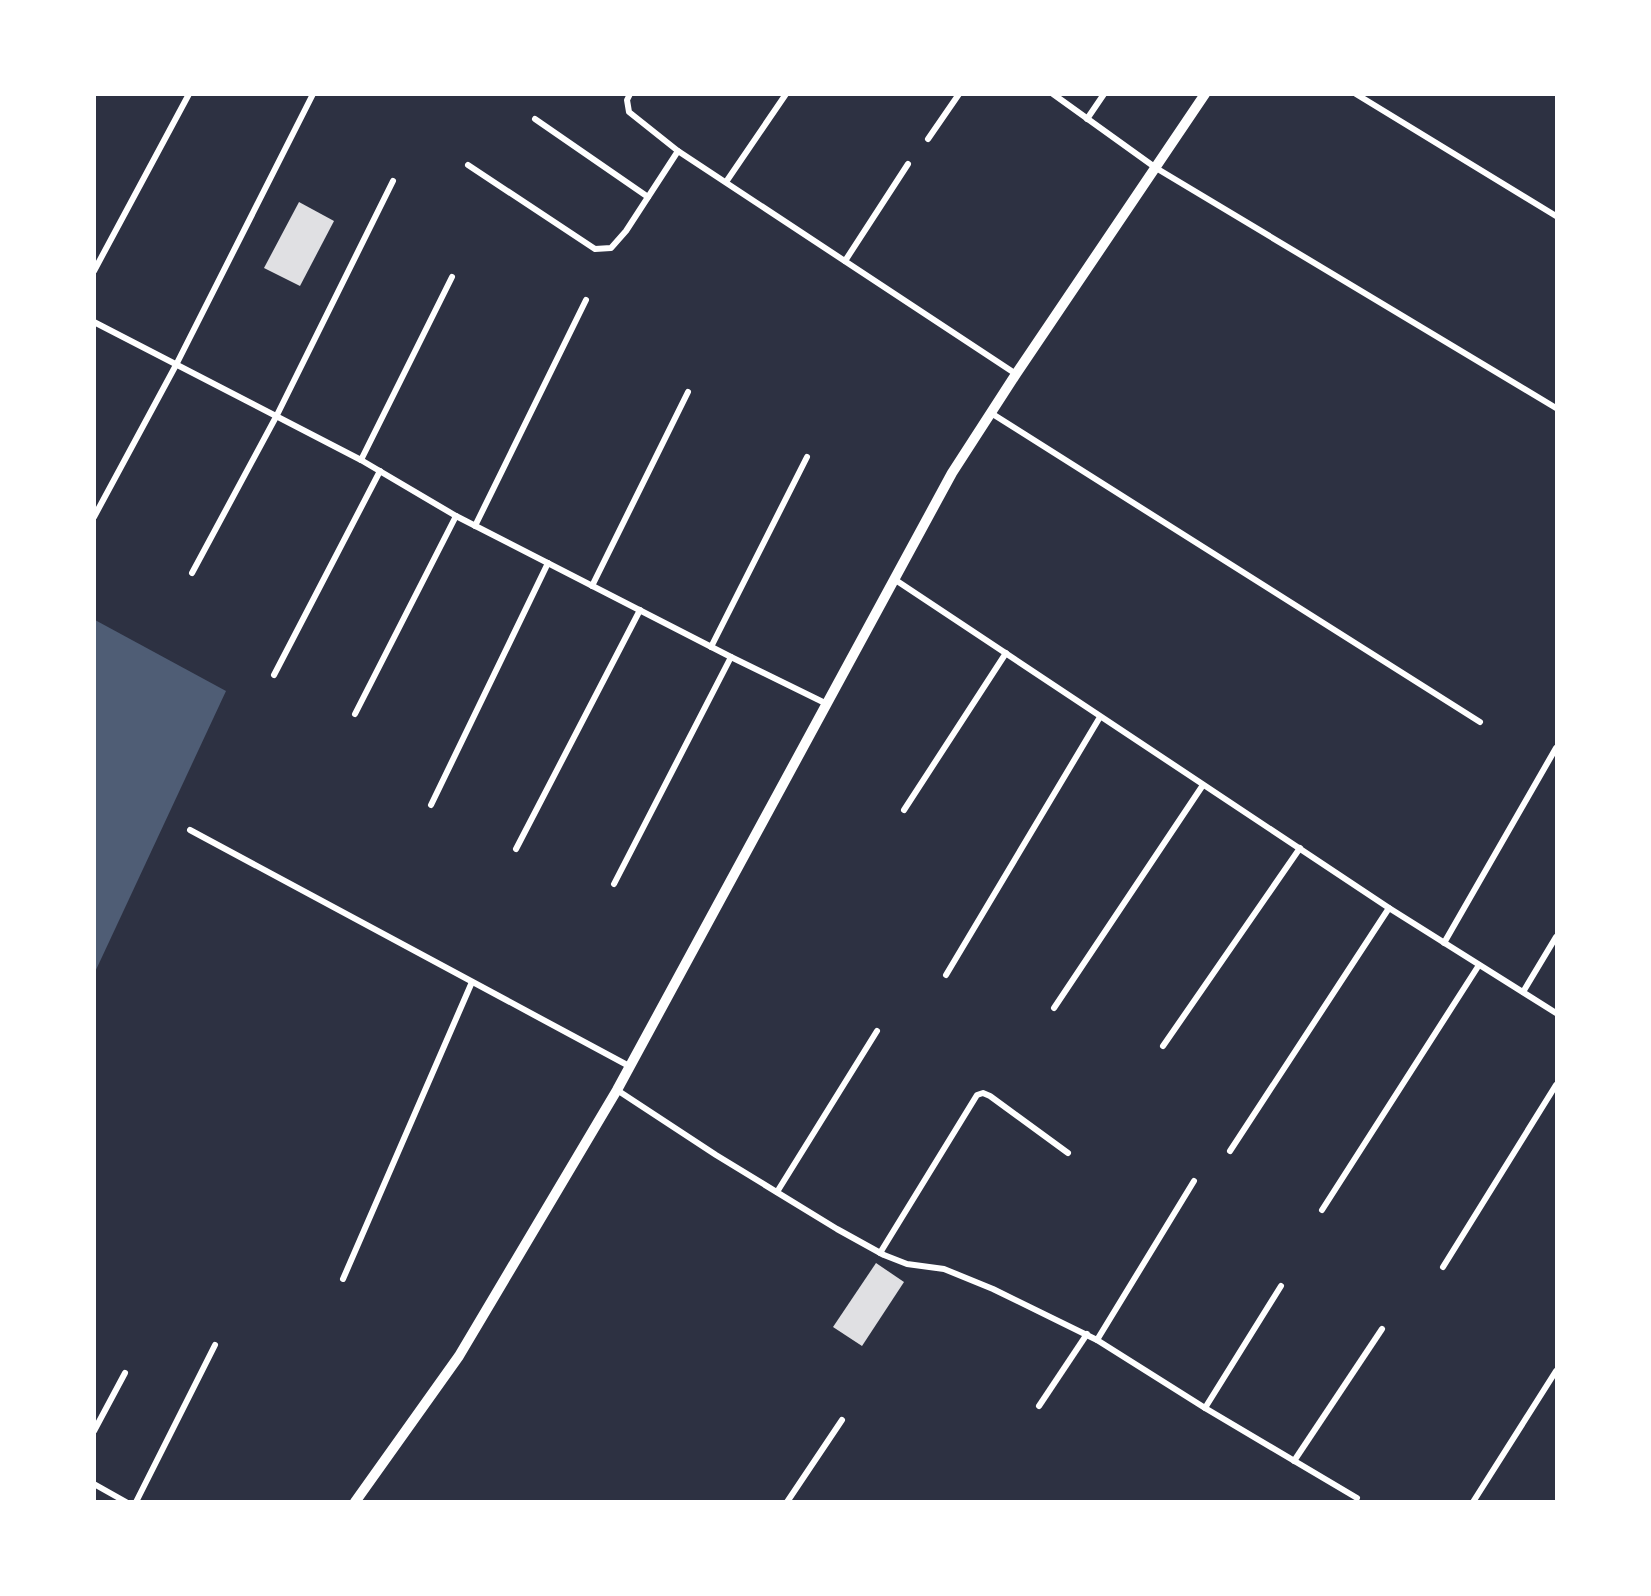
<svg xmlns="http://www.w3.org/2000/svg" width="1651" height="1596" font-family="'Varela Round',sans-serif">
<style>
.water{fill:#4f5d75}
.building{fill:#e0e0e3}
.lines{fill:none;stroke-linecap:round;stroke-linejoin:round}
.minor{stroke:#fff;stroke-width:6}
.tertiary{stroke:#fff;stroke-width:10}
</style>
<rect width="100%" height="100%" fill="#2d3142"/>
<path class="water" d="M95,620L226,691L95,972Z"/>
<g class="building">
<path d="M299,202L334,221L300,286L264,268Z"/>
<path d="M876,1263L904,1282L862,1346L833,1327Z"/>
</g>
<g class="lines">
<g class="minor">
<path d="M630,94L627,100L629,112L678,151"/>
<path d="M1053,94L1156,168L1556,408"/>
<path d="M1356,94L1556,216"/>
<path d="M535,119L648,197"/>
<path d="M1087,119L1104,94"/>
<path d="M928,139L959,94"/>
<path d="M468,165L595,249L611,248L626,231L678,151L1016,374"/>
<path d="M726,182L786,94"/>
<path d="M845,261L908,164"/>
<path d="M94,271L189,94"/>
<path d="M94,322L361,460L456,516L731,657L827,704"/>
<path d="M991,413L1480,722"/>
<path d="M361,460L452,277"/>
<path d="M94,517L176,365L313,94"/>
<path d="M475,526L586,300"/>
<path d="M192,573L277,415L393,181"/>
<path d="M894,579L1389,908L1556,1013"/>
<path d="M592,586L688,392"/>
<path d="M711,647L807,457"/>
<path d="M274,675L380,471"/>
<path d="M355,714L456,516"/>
<path d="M431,805L548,563"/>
<path d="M904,810L1006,653"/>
<path d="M190,830L629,1066"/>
<path d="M516,849L640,610"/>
<path d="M614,884L731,657"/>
<path d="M1444,943L1556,748"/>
<path d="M946,975L1100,717"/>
<path d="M1523,992L1556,937"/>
<path d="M1054,1008L1203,785"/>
<path d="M1163,1046L1300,848"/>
<path d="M617,1090L716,1155L837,1229L884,1255L907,1264L944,1269L993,1289L1097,1340L1205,1408L1357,1498"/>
<path d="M1230,1151L1389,908"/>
<path d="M777,1192L877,1031"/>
<path d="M1322,1210L1479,965"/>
<path d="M880,1253L977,1095L983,1093L990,1096L1068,1153"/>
<path d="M1443,1267L1556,1085"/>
<path d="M343,1279L472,982"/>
<path d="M1097,1340L1194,1181"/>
<path d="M1039,1406L1087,1334"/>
<path d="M1205,1408L1281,1286"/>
<path d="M94,1431L125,1373"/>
<path d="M1294,1461L1382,1329"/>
<path d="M94,1484L126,1502"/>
<path d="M136,1502L215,1345"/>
<path d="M787,1502L842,1420"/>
<path d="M1473,1502L1556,1371"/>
</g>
<path class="tertiary" d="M355,1502L459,1356L617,1090L952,473L1016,374L1205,94"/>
</g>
<rect width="1651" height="1596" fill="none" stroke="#ffffff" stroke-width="192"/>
</svg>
